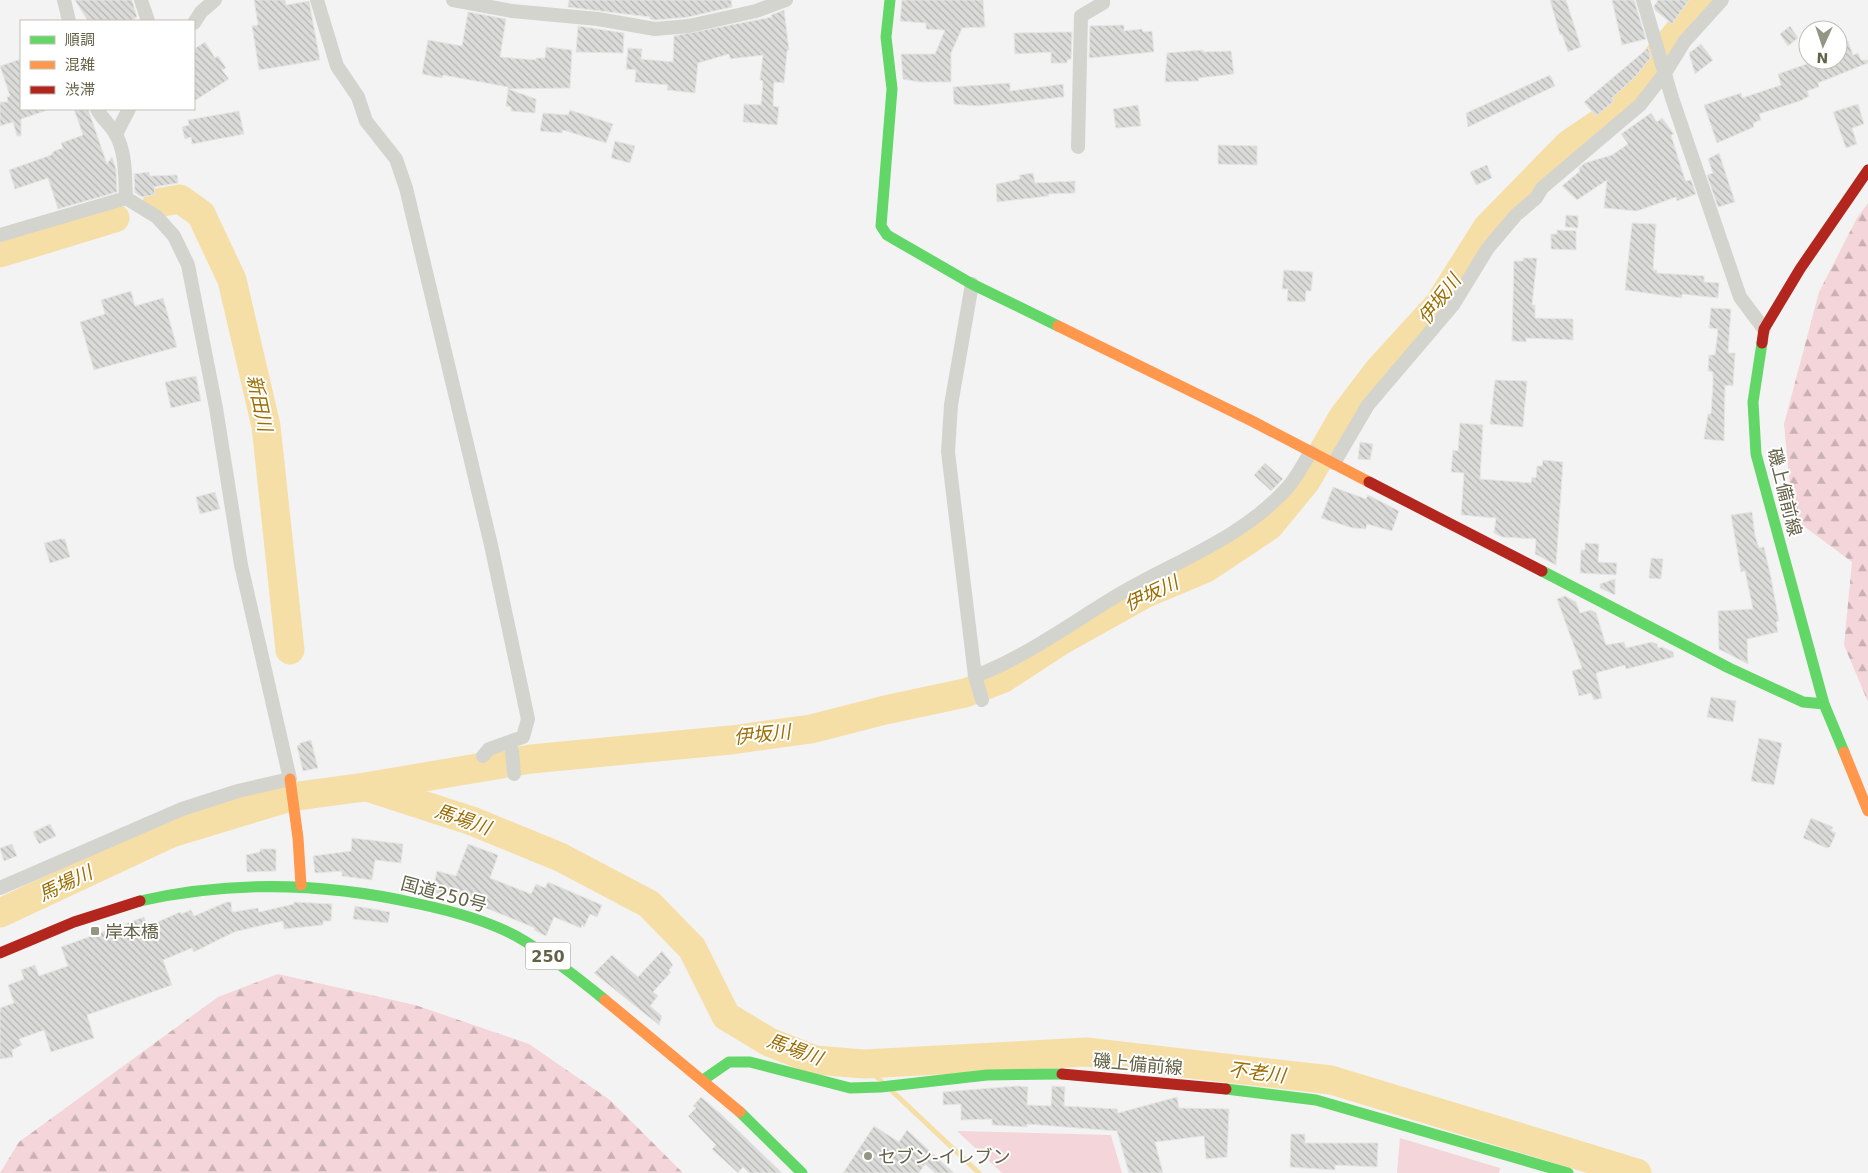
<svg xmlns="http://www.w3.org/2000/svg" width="1868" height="1173" font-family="'DejaVu Sans','Noto Sans JP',sans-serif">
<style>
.grass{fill:#f4d5da}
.forest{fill:url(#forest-firs)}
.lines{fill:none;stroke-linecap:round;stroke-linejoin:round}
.stream{stroke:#f6dea7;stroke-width:5}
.river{stroke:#f6dea7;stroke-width:29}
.building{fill:url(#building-back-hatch);stroke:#e6e6e5}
.street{stroke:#d4d4cf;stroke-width:14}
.fast{stroke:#63d668;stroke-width:11}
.slow{stroke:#ff974d;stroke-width:11}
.jam{stroke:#b3261e;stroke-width:11}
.poi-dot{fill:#959584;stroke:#fff;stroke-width:2}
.labels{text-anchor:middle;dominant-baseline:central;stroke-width:4;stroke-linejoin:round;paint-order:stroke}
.shield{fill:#fff;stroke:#92917e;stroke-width:1}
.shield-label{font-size:16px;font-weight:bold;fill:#636247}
.street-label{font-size:18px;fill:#636247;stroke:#fff}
.poi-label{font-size:18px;fill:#636247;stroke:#fff;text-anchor:start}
.water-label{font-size:19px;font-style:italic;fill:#9b6e03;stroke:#fff}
</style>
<defs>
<pattern id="forest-firs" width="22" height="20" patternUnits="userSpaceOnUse" patternTransform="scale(1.25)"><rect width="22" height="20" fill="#f4d5da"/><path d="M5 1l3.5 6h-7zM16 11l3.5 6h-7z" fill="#c9b0b3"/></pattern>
<pattern id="building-back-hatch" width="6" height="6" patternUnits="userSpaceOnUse" patternTransform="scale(1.25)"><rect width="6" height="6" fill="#dbdcd9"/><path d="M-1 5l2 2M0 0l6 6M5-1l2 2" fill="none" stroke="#b5b6b2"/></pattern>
</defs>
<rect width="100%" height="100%" fill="#f3f3f4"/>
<g class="grass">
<path d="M957,1131L1111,1135L1122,1173H1002Z"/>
<path d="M1400,1138L1500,1168L1499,1173H1397Z"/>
</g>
<g class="forest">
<path d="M1868,203V702L1844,645L1852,562L1793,518L1784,424L1819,292L1857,218Z"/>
<path d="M278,974L415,1005L529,1044L610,1100L683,1173H0L19,1142L218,997Z"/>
</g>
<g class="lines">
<g class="stream">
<path d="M864,1064L882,1082"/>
<path d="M892,1091L979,1173"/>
</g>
<g class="river">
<path d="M157,203L180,199L201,214L232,280L266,426L290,650"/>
<path d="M0,253L115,218"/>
<path d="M370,788L472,821L560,857L649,904L692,948L726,1016L769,1042L815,1060L864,1064L1086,1052L1331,1080L1637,1173"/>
<path d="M0,913L171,833L290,797L365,787L531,759L731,740L811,729L885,710L965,693L1002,679L1060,641L1146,593L1206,568L1269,526L1306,481L1343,417L1378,371L1439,304L1487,228L1569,144L1606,119L1685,24L1700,0"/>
</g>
</g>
<g class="building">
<path d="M75,0H132L137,17L130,21H88Z"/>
<path d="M254,0H285L286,5L309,1L320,60L259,70L252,26L258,25Z"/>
<path d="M569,0H731L732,7L688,17L655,20L650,19V17L568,7Z"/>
<path d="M902,0H983L985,27L962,28L951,53V82H919L903,79L901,54H935L945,30L926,29V23L900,21Z"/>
<path d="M1550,0H1566L1581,47L1568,52L1562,34L1560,35Z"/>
<path d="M1612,0H1634L1646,39L1622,45Z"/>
<path d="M1658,0H1689L1672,24L1655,10L1654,6Z"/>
<path d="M784,10L789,50L787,51L784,83L774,82L773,106L779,107L777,125L743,122L744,104L761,105L763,81L760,80L763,55L730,59L729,54L698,63L695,93L667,90L668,85L635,82L636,70L626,69L628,48L642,49L641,59L673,62L674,36L772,17L771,15Z"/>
<path d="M468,12L506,19L500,57L536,60V58H545L546,47L572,50L570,88L508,89V87L443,75L442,78L422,74L428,40L462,46Z"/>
<path d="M1124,25V31L1142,29L1143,32L1152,31L1154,52L1089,58L1090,26Z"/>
<path d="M578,26L624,33L623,53L576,52Z"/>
<path d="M1790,26L1798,38L1788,46L1780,34Z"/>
<path d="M1062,32H1072L1071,59L1067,60V63H1051V52L1015,54L1014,33Z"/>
<path d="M1848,41L1853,55L1858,53L1861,60H1868V63L1818,83L1819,87L1807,91L1809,96L1800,101L1759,114L1761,120L1753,123L1754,127L1717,143L1704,105L1741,93L1742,98L1781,85L1778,74L1818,60H1838V45Z"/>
<path d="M205,42L215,58L218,56L226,68L222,70L229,79L194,101V49Z"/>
<path d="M1701,44L1713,60L1695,74L1689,53Z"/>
<path d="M1648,48L1651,57L1636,76L1612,98L1614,101L1596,116L1584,102Z"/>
<path d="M1203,50V52L1231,51L1234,74L1198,78L1199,81L1165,82L1167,53Z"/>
<path d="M21,59V109H45V111L21,119V136H17L13,122L0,126V102H8L7,97L10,96L0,66Z"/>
<path d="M1550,75L1555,86L1468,127L1466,113Z"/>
<path d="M1010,83V91L1063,84L1064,97L979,106L954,104L953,87Z"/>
<path d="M508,89L536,99L535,113L511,111V107L506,106Z"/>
<path d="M1858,104L1864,124L1852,128L1857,144L1846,148L1833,112Z"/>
<path d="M1138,105L1141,126L1116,128L1113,109Z"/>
<path d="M74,109H88L107,164L112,157L116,169L117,192L58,209L48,178L15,189L9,170L51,155L54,151L63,148L61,143L83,135Z"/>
<path d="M570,110L613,124L606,143L563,130L562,133L540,131L543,113L568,115Z"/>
<path d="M239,111L244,134L192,144L191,137L185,139L182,127L189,125L188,120Z"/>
<path d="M1651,113L1657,122L1662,118L1674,134L1671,135L1684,177L1686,181L1691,180L1696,194L1677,201L1676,197L1637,211L1604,208L1607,180L1577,200L1562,186L1580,171L1579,168L1585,163L1612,155L1628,144L1621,134Z"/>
<path d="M615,141L635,146L630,163L611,158Z"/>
<path d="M1218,145L1257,146V165L1218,164Z"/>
<path d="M1719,153L1735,202L1718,207L1707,175L1713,173L1708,159Z"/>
<path d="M1487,165L1492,178L1476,185L1470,172Z"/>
<path d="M149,172L150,176L177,175L178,183L154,187L155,195L142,197L135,193L134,174Z"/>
<path d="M1033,173L1035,183L1075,181V193L1048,194L1049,196L997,202L996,184L1020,179L1019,175Z"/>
<path d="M1566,215L1578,216V228L1565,227Z"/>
<path d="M1632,223L1656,224L1653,270H1657V273L1704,276V282L1719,283L1718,298L1682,294V298L1625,290Z"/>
<path d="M1557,230L1576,231V250L1551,249V234H1557Z"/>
<path d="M1523,258H1537L1532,305H1535V318L1573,319V340L1526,338V342L1512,341L1514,261H1523Z"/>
<path d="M1284,270L1313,272L1311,291H1306L1305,302L1287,301L1288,289H1282Z"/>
<path d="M131,291L135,306L163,298L177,347L94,370L80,322L105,314L101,300Z"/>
<path d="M1711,308L1731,309L1728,353H1735L1733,386L1725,385L1724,441L1704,439L1708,414H1711L1713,384V372L1708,371L1709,355H1715L1718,329L1709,328Z"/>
<path d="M196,376L201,401L171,408L165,382Z"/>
<path d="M1495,380L1527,381L1523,427L1490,424Z"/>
<path d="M1460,423L1483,425L1480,479L1531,483L1532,477L1536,478L1537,466H1542L1543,460L1563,462L1556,565L1535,554L1536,539L1502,537L1494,533L1496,518L1461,515L1464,473L1451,472L1453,450L1458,451Z"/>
<path d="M1360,442L1373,444L1370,460L1358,459Z"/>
<path d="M1265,463L1283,479L1271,491L1254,475Z"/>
<path d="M1333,487L1366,499L1368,495L1399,511L1392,531L1367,524L1366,529L1353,528L1321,518Z"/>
<path d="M215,492L220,509L200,514L196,497Z"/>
<path d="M1752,512L1755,536L1759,548L1764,547L1771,578L1779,621L1776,622L1778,632L1747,639L1748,664L1719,649L1718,611L1753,609L1745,571L1741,572L1731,515Z"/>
<path d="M60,539H65L70,557L50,563L44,543Z"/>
<path d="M1585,543L1599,544L1598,562L1617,563L1616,575L1580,573L1581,550H1585Z"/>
<path d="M1651,558L1663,559L1661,579L1649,578Z"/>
<path d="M1615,579V595L1600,588V584Z"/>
<path d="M1565,596L1576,602L1580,613L1591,610L1596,613L1606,645L1624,642L1626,648L1652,642L1657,644L1658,648L1662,647L1673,652L1674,657L1626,669L1625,665L1596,673L1602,698L1594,700L1591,693L1579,696L1572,671L1582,668L1557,599Z"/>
<path d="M1711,697L1736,701L1733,722L1707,717Z"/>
<path d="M1759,738L1782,743L1774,785L1751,781Z"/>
<path d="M311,740L318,768L303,771L297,746L300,745V743Z"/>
<path d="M1811,818L1833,827L1831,831L1836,833L1830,847L1827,848L1803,838Z"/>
<path d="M50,824L56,836L39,844L33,832Z"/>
<path d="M352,838L403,844L401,863L375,860L372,880L342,876V871L315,873L313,856L351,851Z"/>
<path d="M12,844L17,856L4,861L0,848Z"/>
<path d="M468,844L498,855L490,878L531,894L536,884L545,888L548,882L602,905L597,917L590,914L584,927L582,925L581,928L554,917L546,936L534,930L535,928L486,908L488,902L464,893L463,898L448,893L447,896L432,892L437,871L456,876Z"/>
<path d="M260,849H276V871L247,872L246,855L260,852Z"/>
<path d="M227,902H231L232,912L258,908L259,912L294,904V902L332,904L331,921H323V925L284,929L283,921L259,926L234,932L194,952L192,948L163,960L172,985L87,1015L94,1038L51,1052L44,1030L19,1039L22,1045L12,1050L13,1057L0,1059V1008L14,1003L8,985L24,979L21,970L35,965L39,976L68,966L61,947L144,917L147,924L151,925L180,912L181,914L191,910L194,916Z"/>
<path d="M355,906L390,912L388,923L353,919Z"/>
<path d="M662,951L673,965L669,970L671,972L653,992L658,996L650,1006L662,1016L659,1025L594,973L612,955L638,977Z"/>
<path d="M1017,1086L1028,1087L1027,1105L1051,1106L1052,1086L1065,1087L1064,1106L1117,1109L1118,1113L1177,1097L1179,1108L1229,1109L1227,1157L1206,1159L1204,1136L1155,1142L1163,1173H1129L1117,1131L1027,1124V1127L992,1125V1119L961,1120V1104L943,1105V1092Z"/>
<path d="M701,1097L722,1115L782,1173H749L743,1167L738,1173L712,1149L716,1145L688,1116L696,1108L693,1106Z"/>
<path d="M874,1126L899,1142L907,1130L954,1173H935L925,1164L919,1173H843Z"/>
<path d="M1291,1134H1305V1143H1378L1377,1167L1335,1165V1170L1290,1167Z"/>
</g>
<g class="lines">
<g class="street">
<path d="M64,0L69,21"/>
<path d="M141,0L148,21"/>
<path d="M317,0L337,66L358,97L366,121L396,159L406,188L491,545L528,719L523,737L489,749L483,756"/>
<path d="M453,0L512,11L598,19L655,29L689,26L756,11L786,0"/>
<path d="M1643,0L1672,98L1740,297L1764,329"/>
<path d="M194,23L201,12L215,0"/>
<path d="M97,109C102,119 111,125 116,135C126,152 125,178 126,198"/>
<path d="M116,134L129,109"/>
<path d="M1078,147L1081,16L1103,3V0"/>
<path d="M0,235L126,198L157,217L174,236L188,265L216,408L241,565L290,779L238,791L182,809L0,888"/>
<path d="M972,284L951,405L948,452L975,676L982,700"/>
<path d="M1334,463L1368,405L1453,305L1488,248L1516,215L1536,198L1542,188L1640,105L1665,73L1684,42L1722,0"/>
<path d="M975,676C1022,659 1070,624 1113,598C1172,562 1241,540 1288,487C1297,477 1303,464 1311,452"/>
<path d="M512,751L514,774"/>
</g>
<g class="fast">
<path d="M890,0L886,37L892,89L881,226L887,235L972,284L1058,326"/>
<path d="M1762,343L1753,402L1756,454L1824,704L1844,752"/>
<path d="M1542,571L1729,668L1803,702L1824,704"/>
<path d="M140,901C233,880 327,883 419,904C452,911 486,920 516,936C548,954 577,977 605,1000"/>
<path d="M703,1080L729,1062H750L850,1088L881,1087L987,1075L1062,1074"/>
<path d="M1226,1089L1316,1100L1568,1173"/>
<path d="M740,1112L802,1173"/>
</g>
<g class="slow">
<path d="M1058,326L1252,421L1369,482"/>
<path d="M1844,752L1868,811"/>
<path d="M290,779L298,838L301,885"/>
<path d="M605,1000L740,1112"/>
</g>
<g class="jam">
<path d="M1762,343L1764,329L1800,269L1868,170"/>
<path d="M1369,482L1542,571"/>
<path d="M0,953L74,922L140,901"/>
<path d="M1062,1074L1226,1089"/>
</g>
</g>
<g class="poi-dot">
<rect x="90" y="926" width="10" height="10" rx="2.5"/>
<circle cx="868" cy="1156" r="5"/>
</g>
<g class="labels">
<rect class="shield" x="525.5" y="942.5" width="45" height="27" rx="4"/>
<g class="shield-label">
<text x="548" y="956">250</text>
</g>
<g class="street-label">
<text transform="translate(1785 492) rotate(76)">磯上備前線</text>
<text transform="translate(444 894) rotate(15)">国道250号</text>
<text transform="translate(1138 1064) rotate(5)">磯上備前線</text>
</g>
<g class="poi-label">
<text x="105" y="931">岸本橋</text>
<text x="878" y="1156">セブン-イレブン</text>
</g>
<g class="water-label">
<text transform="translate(1439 299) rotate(-53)">伊坂川</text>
<text transform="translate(260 403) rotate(78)">新田川</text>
<text transform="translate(1151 593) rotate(-25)">伊坂川</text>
<text transform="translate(762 734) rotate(-6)">伊坂川</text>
<text transform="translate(463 819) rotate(19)">馬場川</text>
<text transform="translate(65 883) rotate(-25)">馬場川</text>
<text transform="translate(795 1049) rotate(20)">馬場川</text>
<text transform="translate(1257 1072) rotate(7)">不老川</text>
</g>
</g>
<rect x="20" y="20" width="175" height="90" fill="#ffffff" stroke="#c1c0b5"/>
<rect x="30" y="36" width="25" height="8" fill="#63d668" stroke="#c1c0b5"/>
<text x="65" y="45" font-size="15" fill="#636247">順調</text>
<rect x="30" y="61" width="25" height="8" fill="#ff974d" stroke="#c1c0b5"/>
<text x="65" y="70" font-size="15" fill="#636247">混雑</text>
<rect x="30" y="86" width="25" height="8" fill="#b3261e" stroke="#c1c0b5"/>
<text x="65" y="95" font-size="15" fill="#636247">渋滞</text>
<g transform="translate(1823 45) rotate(183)"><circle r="24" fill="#ffffff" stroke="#c1c0b5"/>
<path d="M0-4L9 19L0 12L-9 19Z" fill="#959584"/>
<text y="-8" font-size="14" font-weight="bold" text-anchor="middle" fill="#636247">N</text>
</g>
</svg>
